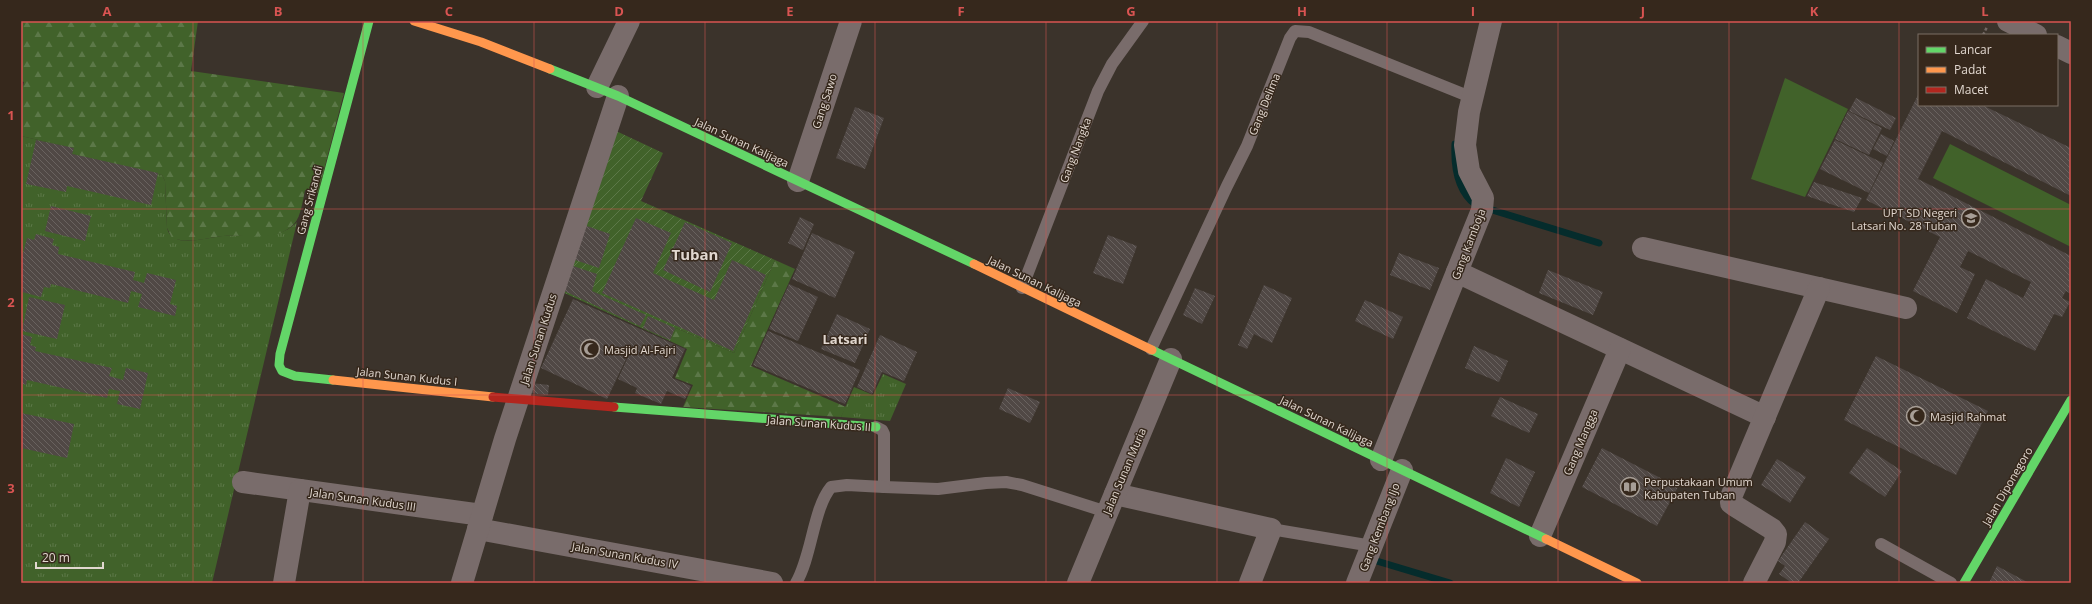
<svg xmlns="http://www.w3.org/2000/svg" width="2092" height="604" font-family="'Open Sans',sans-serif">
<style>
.grass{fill:url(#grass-tufts)}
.forest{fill:url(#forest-firs)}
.garden{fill:url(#garden-furrows)}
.pitch{fill:#41622a}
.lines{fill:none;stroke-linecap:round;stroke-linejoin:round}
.stream{stroke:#052c2c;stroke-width:7}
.building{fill:url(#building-back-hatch)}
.path{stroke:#726865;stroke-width:2.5;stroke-dasharray:3 2;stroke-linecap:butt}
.lane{stroke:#796c6b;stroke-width:12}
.street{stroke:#796c6b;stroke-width:22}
.fast{stroke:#63d668;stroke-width:9}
.slow{stroke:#ff974d;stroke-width:9}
.jam{stroke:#b3261e;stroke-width:9}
.grid{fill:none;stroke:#d95452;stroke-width:1;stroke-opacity:0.55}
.labels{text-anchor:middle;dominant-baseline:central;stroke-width:3;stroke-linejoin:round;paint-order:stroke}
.street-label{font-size:11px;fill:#e1d7cf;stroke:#36281c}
.poi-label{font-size:11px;fill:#e1d7cf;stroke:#36281c;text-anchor:start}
.quarter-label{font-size:13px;font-weight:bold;fill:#e1d7cf;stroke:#36281c}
.district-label{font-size:15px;font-weight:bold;fill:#e1d7cf;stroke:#36281c}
.neatline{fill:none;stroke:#d95452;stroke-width:1.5}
.grid-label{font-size:13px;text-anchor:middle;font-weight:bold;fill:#d95452}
</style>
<defs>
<pattern id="grass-tufts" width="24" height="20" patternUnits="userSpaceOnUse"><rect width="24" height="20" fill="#41622a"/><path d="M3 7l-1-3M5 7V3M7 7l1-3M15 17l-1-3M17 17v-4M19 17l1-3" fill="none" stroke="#5c7848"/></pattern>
<pattern id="forest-firs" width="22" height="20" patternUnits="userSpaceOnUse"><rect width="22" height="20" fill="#41622a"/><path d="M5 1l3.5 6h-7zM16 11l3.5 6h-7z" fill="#5c7848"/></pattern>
<pattern id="garden-furrows" width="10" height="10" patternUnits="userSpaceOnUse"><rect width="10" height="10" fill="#41622a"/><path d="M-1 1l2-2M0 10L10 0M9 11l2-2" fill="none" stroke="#5c7848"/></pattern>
<pattern id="building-back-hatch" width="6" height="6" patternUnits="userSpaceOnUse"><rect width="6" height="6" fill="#504845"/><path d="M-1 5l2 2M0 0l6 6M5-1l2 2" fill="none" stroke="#69625f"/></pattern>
</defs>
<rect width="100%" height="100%" fill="#3b332b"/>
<g class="grass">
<path d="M21,136L74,148L72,154L162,175L165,181L167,228C172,250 208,237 223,236C247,233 277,243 297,222L212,583H21Z"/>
<path d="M883,374L906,384L890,421L841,417L854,387L873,395Z"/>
</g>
<g class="forest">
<path d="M21,21H198L191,71L344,93L318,193L305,190C303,199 301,217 294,224C276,243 246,234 223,236C206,238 190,244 172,238L167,228L165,181L162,175L72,154L73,148L21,136V95L24,82L21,81Z"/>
<path d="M775,260L795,269L751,366L846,407L841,417L683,407L693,385L675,378L687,349L670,341L676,328L734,353Z"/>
</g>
<path class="garden" d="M614,130L663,153L641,201L775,260L734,353L676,328L670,341L560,291Z"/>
<g class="pitch">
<path d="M1785,78L1848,109L1805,197L1751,179Z"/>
<path d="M1950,144L2071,205V247L1933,178Z"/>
</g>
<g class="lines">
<g class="stream">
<path d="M1455,144C1454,166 1457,191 1476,205L1599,243"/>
<path d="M1370,559L1450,583"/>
</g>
</g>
<g class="building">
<path d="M1919,93V105H1982L2071,148V196L1942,131L1918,179L2071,256V294L2066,291L2062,298L2070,302L2062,317L2054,314L2035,351L1967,318L1986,279L2023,298L2031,282L1968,251L1960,267L1975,274L1957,313L1913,291L1940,237L1866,200Z"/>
<path d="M1856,98L1896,118L1890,130L1849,111Z"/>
<path d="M855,107L884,118L865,169L836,158Z"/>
<path d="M1848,111L1882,128L1869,155L1835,139Z"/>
<path d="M1881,134L1894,141L1887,156L1873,149Z"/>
<path d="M36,140L74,148L72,154L158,173L151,205L67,186L66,192L26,184Z"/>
<path d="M1835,140L1883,163L1869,193L1820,169Z"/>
<path d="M1814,182L1862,198L1854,212L1807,196Z"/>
<path d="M51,206L91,216L85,241L45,231Z"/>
<path d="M800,217L814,224L803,250L788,243Z"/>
<path d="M636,218L671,233L653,273L714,300L732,260L766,275L733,351L602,293Z"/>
<path d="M685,222L732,243L710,292L663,270Z"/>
<path d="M584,225L610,234L599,268L572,259Z"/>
<path d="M812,233L855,252L835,298L792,279Z"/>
<path d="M36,234L54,239L52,245L59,247L58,254L135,272L133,280L144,283L147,273L176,280L170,304L177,306L175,316L138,307L142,294L131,291L128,303L51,284L50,288L44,287L41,297L22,292L23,285L21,284V261L27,238L34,240Z"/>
<path d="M1108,235L1137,246L1123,284L1093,273Z"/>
<path d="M1399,253L1439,268L1430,290L1390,275Z"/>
<path d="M570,265L597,274L592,291L646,315L640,326L562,290Z"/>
<path d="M1548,270L1603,292L1593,315L1539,293Z"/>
<path d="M789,284L818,297L798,341L769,329Z"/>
<path d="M1264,285L1292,298L1272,343L1254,334L1247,349L1238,345Z"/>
<path d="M1195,288L1215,296L1202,324L1183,315Z"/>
<path d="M29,297L65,305L57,339L22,331Z"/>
<path d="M573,299L685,349L672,378L691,386L685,399L667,391L672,380L661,404L635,393L644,371L637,388L618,379L639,332L607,399L541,368Z"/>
<path d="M1365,300L1403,317L1393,339L1355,321Z"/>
<path d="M837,314L870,329L855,363L821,349Z"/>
<path d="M648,316L675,328L670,340L643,328Z"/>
<path d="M768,331L860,370L845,404L753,365Z"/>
<path d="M21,334L32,337L30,345L36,347L35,351L112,368L109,376L123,380L126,368L148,373L140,409L117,404L120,391L109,389L107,398L27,380L26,385L21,383Z"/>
<path d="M880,335L917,352L904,381L882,372L872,394L857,387Z"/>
<path d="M1474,346L1508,361L1499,382L1465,368Z"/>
<path d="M1876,356L1988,411L1956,475L1844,420Z"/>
<path d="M531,383L549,385L548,395L530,393Z"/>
<path d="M1008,388L1040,402L1030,423L999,409Z"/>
<path d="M1500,397L1538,414L1529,433L1491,416Z"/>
<path d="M21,413L74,424L67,458L21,448Z"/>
<path d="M1602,448L1678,487L1657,526L1582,487Z"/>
<path d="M1867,448L1902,471L1885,497L1849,473Z"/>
<path d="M1506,458L1535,472L1519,507L1490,493Z"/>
<path d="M1777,459L1806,477L1790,503L1761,485Z"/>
<path d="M1805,522L1829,539L1798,583H1792L1779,574L1785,566L1778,561Z"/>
<path d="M1997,566L2029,583H1989Z"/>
</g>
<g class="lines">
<path class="path" d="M1983,35L1987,27"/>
<g class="lane">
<path d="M1022,288L1098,91L1112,64L1143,21"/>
<path d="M1151,349L1227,186L1247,146L1290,38L1295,31L1309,32L1473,98"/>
<path d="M876,427L882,430L884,434V487L938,489L986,483L1006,482L1022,485L1107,512"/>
<path d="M1271,529L1372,546"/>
<path d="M1881,544L1951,583"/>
<path d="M796,583C812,556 813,509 831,487L847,485L884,487"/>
</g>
<g class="street">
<path d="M2008,21L2036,35"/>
<path d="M2057,46L2071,53"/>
<path d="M597,87L629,21"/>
<path d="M798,181L851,21"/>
<path d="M1643,248L1906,308"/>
<path d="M1457,272L1765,417"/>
<path d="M1381,460L1482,210L1483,198L1469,171L1465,145L1469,112L1491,21"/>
<path d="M243,482L482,515"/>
<path d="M1115,494L1271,529L1250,583"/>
<path d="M478,529L772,583"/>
<path d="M1540,536L1620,349"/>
<path d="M284,583L300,490"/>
<path d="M462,583L505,439L618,96"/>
<path d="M1078,583L1171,359"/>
<path d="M1357,583L1402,470"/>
<path d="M1754,583L1775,542L1776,534L1772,529L1735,506L1731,503V497L1819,288"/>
</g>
<g class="fast">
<path d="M550,69L618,96L974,264"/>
<path d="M1152,350L1546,539"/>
<path d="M333,380L295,376L282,371L279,365L280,354L369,21"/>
<path d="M614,407L876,427"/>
<path d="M1964,583L2071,400"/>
</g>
<g class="slow">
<path d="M414,21L481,42L550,69"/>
<path d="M974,264L1152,350"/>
<path d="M333,380L493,397"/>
<path d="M1546,539L1637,583"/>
</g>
<path class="jam" d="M493,397L614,407"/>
</g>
<path class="grid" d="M193,21V583M363,21V583M534,21V583M705,21V583M875,21V583M1046,21V583M1217,21V583M1387,21V583M1558,21V583M1729,21V583M1899,21V583M21,209H2071M21,395H2071"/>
<defs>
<symbol id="school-ring" viewBox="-11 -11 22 22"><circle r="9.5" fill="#36281c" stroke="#a79e96" stroke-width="1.5"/><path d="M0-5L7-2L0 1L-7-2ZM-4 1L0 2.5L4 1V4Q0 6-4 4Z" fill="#a79e96"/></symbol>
<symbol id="mosque-ring" viewBox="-11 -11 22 22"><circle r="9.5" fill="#36281c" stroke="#a79e96" stroke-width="1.5"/><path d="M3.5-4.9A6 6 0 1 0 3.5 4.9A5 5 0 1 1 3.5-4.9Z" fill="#a79e96"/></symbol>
<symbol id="library-ring" viewBox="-11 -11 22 22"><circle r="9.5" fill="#36281c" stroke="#a79e96" stroke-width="1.5"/><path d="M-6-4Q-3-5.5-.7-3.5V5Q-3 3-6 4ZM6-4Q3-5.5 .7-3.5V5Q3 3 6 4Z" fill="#a79e96"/></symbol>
</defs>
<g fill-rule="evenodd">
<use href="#school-ring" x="1960" y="207" width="22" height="22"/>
<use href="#mosque-ring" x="579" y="338" width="22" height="22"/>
<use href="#mosque-ring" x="1905" y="405" width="22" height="22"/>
<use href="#library-ring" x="1619" y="476" width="22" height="22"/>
</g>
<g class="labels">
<g class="street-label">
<text transform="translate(824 101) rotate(-72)">Gang Sawo</text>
<text transform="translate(1264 104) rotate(-68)">Gang Delima</text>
<text transform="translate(742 142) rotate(25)">Jalan Sunan Kalijaga</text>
<text transform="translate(1075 150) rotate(-69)">Gang Nangka</text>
<text transform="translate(309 200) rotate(-75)">Gang Srikandi</text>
<text transform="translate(1468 244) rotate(-69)">Gang Kamboja</text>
<text transform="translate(1035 281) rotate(26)">Jalan Sunan Kalijaga</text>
<text transform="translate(538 339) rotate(-72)">Jalan Sunan Kudus</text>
<text transform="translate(407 376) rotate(6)">Jalan Sunan Kudus I</text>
<text transform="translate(1327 421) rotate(26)">Jalan Sunan Kalijaga</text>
<text transform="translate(819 423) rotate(4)">Jalan Sunan Kudus II</text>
<text transform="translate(1580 442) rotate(-67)">Gang Mangga</text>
<text transform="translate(1124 471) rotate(-67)">Jalan Sunan Muria</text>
<text transform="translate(2007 486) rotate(-60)">Jalan Diponegoro</text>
<text transform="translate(363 499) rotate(8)">Jalan Sunan Kudus III</text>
<text transform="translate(1379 527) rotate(-69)">Gang Kembang Ijo</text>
<text transform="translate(625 555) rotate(10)">Jalan Sunan Kudus IV</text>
</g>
<g class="poi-label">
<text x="1957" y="212" text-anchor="end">UPT SD Negeri<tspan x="1957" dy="13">Latsari No. 28 Tuban</tspan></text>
<text x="604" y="349">Masjid Al-Fajri</text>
<text x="1930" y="416">Masjid Rahmat</text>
<text x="1644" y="481">Perpustakaan Umum<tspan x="1644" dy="13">Kabupaten Tuban</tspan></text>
</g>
<g class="quarter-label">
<text x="845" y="339">Latsari</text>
</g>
<g class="district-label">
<text x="695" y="254">Tuban</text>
</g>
</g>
<rect width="2092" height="604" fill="none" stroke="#36281c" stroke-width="44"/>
<rect x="1918" y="34" width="140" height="72" fill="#36281c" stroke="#7a6e64"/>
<rect x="1926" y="47" width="20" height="6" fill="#63d668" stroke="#7a6e64"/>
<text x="1954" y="54" font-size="12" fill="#e1d7cf">Lancar</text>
<rect x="1926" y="67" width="20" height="6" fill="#ff974d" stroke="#7a6e64"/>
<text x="1954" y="74" font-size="12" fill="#e1d7cf">Padat</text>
<rect x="1926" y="87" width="20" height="6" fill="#b3261e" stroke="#7a6e64"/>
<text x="1954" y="94" font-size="12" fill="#e1d7cf">Macet</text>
<path d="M36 562v6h67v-6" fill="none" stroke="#e1d7cf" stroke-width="2"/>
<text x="42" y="562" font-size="12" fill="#e1d7cf" stroke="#36281c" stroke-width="3" paint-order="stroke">20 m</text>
<rect x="22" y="22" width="2048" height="560" class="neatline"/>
<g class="grid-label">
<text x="107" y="16">A</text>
<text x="278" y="16">B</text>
<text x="449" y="16">C</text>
<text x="619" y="16">D</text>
<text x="790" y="16">E</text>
<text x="961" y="16">F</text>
<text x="1131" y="16">G</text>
<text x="1302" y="16">H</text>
<text x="1473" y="16">I</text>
<text x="1643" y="16">J</text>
<text x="1814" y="16">K</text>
<text x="1985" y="16">L</text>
<text x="11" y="120">1</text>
<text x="11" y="307">2</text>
<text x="11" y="493">3</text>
</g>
</svg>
